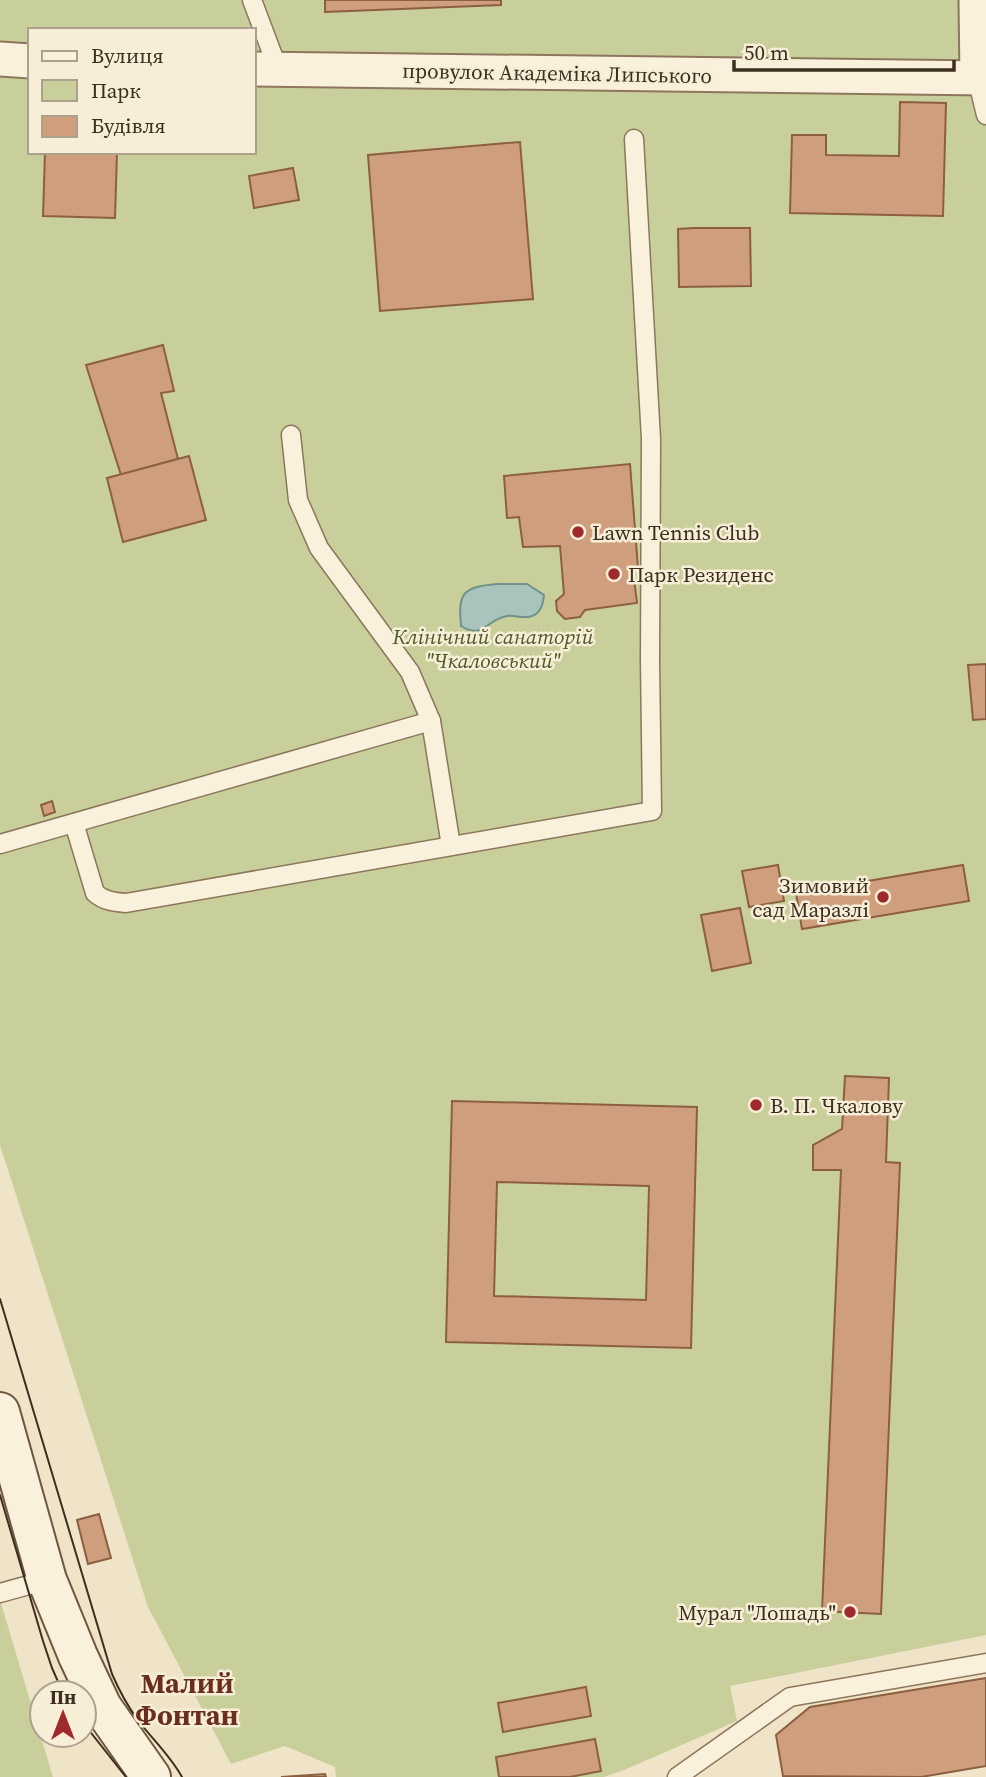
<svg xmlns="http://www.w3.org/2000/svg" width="986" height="1777" font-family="'Source Serif 4',serif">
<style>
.green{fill:#c9cf9b;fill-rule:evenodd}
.water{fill:#a9c4bc;stroke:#6f938a;stroke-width:2}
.building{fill:#cf9f7d;stroke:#8d5f41;stroke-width:2;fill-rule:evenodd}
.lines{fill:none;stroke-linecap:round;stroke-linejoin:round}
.lane-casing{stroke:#8d765c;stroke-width:21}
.street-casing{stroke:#8d765c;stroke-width:37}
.secondary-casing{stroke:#6f573f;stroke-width:42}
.lane{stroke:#faf1dc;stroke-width:18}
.street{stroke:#faf1dc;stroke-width:33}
.secondary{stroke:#faf1dc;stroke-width:38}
.tram{stroke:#3d2e20;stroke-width:2}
.poi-dot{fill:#9e2a2b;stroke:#f7eed8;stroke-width:2.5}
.labels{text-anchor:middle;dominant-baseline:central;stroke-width:5;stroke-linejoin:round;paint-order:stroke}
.street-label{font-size:21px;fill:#3d2e20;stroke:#f7eed8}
.poi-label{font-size:21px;fill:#3d2e20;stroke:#f7eed8;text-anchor:start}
.park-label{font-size:21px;font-style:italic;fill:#4d5a26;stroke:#f7eed8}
.district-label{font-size:28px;font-weight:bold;fill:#6b2e1e;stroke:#f7eed8}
</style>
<rect width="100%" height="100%" fill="#f0e4c8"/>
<g class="green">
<path d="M0,0H986V1635L730,1686L737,1721L624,1770L604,1777H336L335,1767L285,1746L231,1764L148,1607L0,1145ZM30,30H254V152H30Z"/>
<path d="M0,1600L53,1777H0Z"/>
</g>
<path class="water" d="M497,584H527L544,595C543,607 538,618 524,617C519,617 512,615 507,616C487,619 483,640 461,626C458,593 462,587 497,584Z"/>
<g class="building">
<path d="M325,0H501V5L325,12Z"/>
<path d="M900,102L946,103L943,216L790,213L792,135H826V155L899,156Z"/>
<path d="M520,142L533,299L380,311L368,155Z"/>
<path d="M45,152H117L115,218L43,216Z"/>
<path d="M293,168L299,200L254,208L249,176Z"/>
<path d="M694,228H750L751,286L679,287L678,229Z"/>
<path d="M163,345L174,391L161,393L178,459L121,475L86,365Z"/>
<path d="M189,456L206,520L123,542L107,478Z"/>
<path d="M630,464L638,568L633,570L637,603L585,610L580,617L565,619L557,611L556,601L564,594L560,546L523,547L519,517L507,518L504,476Z"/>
<path d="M986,664V719L973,720L968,665Z"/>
<path d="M52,801L55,812L44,816L41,805Z"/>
<path d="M778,865L784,901L749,907L742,871Z"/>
<path d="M963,865L969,901L802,929L796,893Z"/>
<path d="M740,908L751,963L712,971L701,915Z"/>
<path d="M845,1076L889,1078L886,1162L900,1163L881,1614L822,1611L841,1170H813V1145L842,1129Z"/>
<path d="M452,1101L697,1107L691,1348L446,1342ZM497,1182L649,1186L646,1300L494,1296Z"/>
<path d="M99,1514L111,1558L88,1564L77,1520Z"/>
<path d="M986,1678V1766L921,1777L783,1776L776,1735L810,1707Z"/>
<path d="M586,1687L591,1716L503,1732L498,1703Z"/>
<path d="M595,1739L601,1771L570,1777H499L496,1757Z"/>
<path d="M325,1774L326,1777H281Z"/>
</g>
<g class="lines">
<defs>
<g id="lane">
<path d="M252,0L278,69"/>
<path d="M977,78L986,115"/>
<path d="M291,435L298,500L319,548L410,672L431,721L451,846"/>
<path d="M74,823L95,893C104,901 114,902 126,903L652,811L650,660L651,439L634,139"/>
<path d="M0,844L431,721"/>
<path d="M0,1593L47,1580"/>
<path d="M677,1777L790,1697L986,1663"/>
</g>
<g id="street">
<path d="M976,0L977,78"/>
<path d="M0,59L30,61"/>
<path d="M254,69L986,78"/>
</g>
<path id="secondary" d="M0,1412L47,1580L78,1656L102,1707L151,1777"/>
</defs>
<use href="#lane" class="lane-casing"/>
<use href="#street" class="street-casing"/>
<use href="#secondary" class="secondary-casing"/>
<use href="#lane" class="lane"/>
<use href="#street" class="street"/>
<use href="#secondary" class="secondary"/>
<g class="tram">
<path d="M0,1299L112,1674C119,1690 127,1705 137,1719C152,1739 170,1755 182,1777"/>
<path d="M0,1495L43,1641L52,1668L63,1693"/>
<path d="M84,1724L126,1777"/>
</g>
</g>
<g class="poi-dot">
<circle cx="578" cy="532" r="7"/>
<circle cx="614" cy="574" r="7"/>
<circle cx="883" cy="897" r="7"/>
<circle cx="756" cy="1105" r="7"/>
<circle cx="850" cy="1612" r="7"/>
</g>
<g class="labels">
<g class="street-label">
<text transform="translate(557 73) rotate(1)">провулок Академіка Липського</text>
</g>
<g class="poi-label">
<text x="592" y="532">Lawn Tennis Club</text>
<text x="628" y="574">Парк Резиденс</text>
<text x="869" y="885" text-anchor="end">Зимовий<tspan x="869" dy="24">сад Маразлі</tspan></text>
<text x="770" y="1105">В. П. Чкалову</text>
<text x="836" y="1612" text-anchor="end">Мурал "Лошадь"</text>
</g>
<g class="park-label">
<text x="493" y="636">Клінічний санаторій<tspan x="493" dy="24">"Чкаловський"</tspan></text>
</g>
<g class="district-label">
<text x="187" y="1683">Малий<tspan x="187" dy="32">Фонтан</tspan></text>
</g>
</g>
<rect x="28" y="28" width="228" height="126" fill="#f7eed8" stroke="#ada18e" stroke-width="2"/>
<rect x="42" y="51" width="35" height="10" fill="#faf1dc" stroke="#ada18e" stroke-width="2"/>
<text x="91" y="63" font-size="21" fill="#3d2e20">Вулиця</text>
<rect x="42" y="80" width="35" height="21" fill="#c9cf9b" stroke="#ada18e" stroke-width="2"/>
<text x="91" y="98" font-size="21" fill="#3d2e20">Парк</text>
<rect x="42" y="116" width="35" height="21" fill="#cf9f7d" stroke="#ada18e" stroke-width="2"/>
<text x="91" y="133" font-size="21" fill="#3d2e20">Будівля</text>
<g transform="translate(63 1714)"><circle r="33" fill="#f7eed8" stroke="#ada18e" stroke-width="2"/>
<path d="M0-5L12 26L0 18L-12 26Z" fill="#9e2a2b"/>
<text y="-10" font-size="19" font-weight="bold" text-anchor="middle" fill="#3d2e20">Пн</text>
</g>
<path d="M734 60v10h220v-10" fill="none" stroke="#3d2e20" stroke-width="3.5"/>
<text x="744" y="60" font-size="21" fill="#3d2e20" stroke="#f7eed8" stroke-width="5" paint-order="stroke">50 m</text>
</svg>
